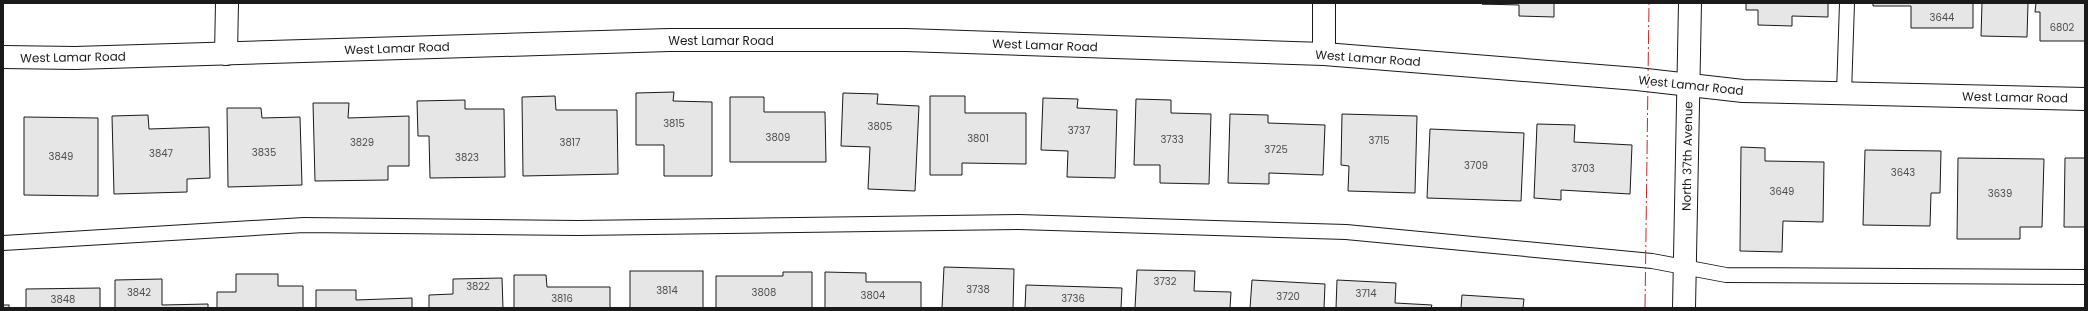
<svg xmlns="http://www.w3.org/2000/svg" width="2088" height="311" font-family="Poppins,sans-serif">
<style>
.building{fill:#e6e6e6;stroke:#1a1a1a}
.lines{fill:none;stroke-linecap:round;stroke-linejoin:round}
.service-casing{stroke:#1a1a1a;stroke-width:16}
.minor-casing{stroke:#1a1a1a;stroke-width:24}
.service{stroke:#fff;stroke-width:14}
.minor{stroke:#fff;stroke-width:22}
.power{stroke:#c62828;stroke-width:1;stroke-dasharray:14 3 2 3;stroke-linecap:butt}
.labels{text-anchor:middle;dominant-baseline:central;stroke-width:3;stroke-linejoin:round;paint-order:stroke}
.number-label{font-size:10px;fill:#4d4d4d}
.street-label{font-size:12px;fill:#1a1a1a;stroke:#fff}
</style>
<rect width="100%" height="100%" fill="#fff"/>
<g class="building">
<path d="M1554,3V17L1519,16V5L1482,4Z"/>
<path d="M1746,3H1828V17L1792,16V26L1758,25V10H1746Z"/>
<path d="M1873,3H1973V28H1911V6H1873Z"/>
<path d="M1982,3H2028L2027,37L1981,36Z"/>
<path d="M2036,3H2085V41H2040V12H2035Z"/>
<path d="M674,92L673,101L712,102V176H664V145H636V93Z"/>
<path d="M843,93L878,94L877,104L919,106L915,191L868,189L870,147L841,146Z"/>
<path d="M555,96L556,110H617L618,174L523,176L522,97Z"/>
<path d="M930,96H965V113H1026V164L962,163V175H930Z"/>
<path d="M730,97H764V112H825L826,162H730Z"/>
<path d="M1043,98L1078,99L1077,108L1117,110L1115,178L1067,177L1068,151L1041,150Z"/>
<path d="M1136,99L1171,100V113L1211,114L1209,184L1160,183V165H1134Z"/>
<path d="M465,100V109H504L505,177L430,178L429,136H418L417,101Z"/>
<path d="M313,103H349L348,118L409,116V166H388V180L315,181Z"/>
<path d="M227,108H261L262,118L300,117L302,185L228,187Z"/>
<path d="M1230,114L1268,115V123L1325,125L1323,175L1269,173V184L1228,183Z"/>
<path d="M1342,114L1417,116L1415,193L1348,191L1349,166L1341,165Z"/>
<path d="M148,115L149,129L209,127L210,178L187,179V192L114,194L112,116Z"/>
<path d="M24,117L98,118V196L24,195Z"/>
<path d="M1537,124L1575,125L1574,142L1632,145L1630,194L1561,190V200L1534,198Z"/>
<path d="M1430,129L1524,133L1521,201L1427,198Z"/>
<path d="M1741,147L1765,148V161L1824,162L1823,222L1783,221L1782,252L1740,251Z"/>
<path d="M1865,150L1941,151L1940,193H1931L1930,226L1863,225Z"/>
<path d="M1958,158L2044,159L2042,227H2020V239H1957Z"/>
<path d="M2065,158H2085V227H2064Z"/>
<path d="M944,267L1014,269L1013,308H942Z"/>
<path d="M1137,270L1195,271L1194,291L1231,292L1230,308H1135Z"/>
<rect x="630" y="271" width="73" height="37"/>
<path d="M783,272H812V308H716V276H783Z"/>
<path d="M825,272L866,273V282H921V308H825Z"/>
<path d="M236,274H278V286H303V308H217V292H236Z"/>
<path d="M514,275H546L547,287H610V308H514Z"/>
<path d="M502,278L503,308H429V295L453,294V279Z"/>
<path d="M162,279V305L208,304V308H115V280Z"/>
<path d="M1252,280L1325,284L1324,308H1250Z"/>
<path d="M1337,280L1396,283L1395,303L1432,305L1431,308H1336Z"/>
<path d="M1026,285L1122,288L1121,308H1025Z"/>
<path d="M100,288V308H26V289Z"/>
<path d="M316,290H356V300L412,298V308H316Z"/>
<path d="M1462,295L1524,299L1523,308H1461Z"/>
<rect x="3" y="305" width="6" height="3"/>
</g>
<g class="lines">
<defs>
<g id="service">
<path d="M1844,93L1847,3"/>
<path d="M3,243L304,225L578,228L1019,222L1346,232L1652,261L1726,275L2085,277"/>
</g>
<g id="minor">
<path d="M226,54L227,3"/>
<path d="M1324,54V3"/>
<path d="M3,57L75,58L669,40H906L1324,54L1637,79L1743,91L2085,99"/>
<path d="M1684,308L1690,3"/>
</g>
</defs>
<use href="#service" class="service-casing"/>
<use href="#minor" class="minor-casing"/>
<use href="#service" class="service"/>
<use href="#minor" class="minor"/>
<path class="power" d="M1645,308L1649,3"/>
</g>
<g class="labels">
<g class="number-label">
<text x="1942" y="17">3644</text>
<text x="2062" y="27">6802</text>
<text x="674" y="123">3815</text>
<text x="880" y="126">3805</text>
<text x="1079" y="130">3737</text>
<text x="778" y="137">3809</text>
<text x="978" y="138">3801</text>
<text x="1172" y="139">3733</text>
<text x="1379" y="140">3715</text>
<text x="362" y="142">3829</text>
<text x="570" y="142">3817</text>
<text x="1276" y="149">3725</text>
<text x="264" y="152">3835</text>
<text x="161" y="153">3847</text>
<text x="61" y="156">3849</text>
<text x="467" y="157">3823</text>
<text x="1476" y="165">3709</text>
<text x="1583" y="168">3703</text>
<text x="1903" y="172">3643</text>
<text x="1782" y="191">3649</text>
<text x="2000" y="193">3639</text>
<text x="1165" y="281">3732</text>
<text x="478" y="286">3822</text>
<text x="978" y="289">3738</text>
<text x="667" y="290">3814</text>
<text x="139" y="292">3842</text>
<text x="764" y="292">3808</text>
<text x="1366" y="293">3714</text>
<text x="873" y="295">3804</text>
<text x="1288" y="296">3720</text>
<text x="562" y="298">3816</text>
<text x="1073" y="298">3736</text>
<text x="63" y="299">3848</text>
</g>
<g class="street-label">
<text x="721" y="40">West Lamar Road</text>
<text transform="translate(1045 45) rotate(2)">West Lamar Road</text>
<text transform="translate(397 48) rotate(-2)">West Lamar Road</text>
<text transform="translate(73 57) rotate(-1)">West Lamar Road</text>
<text transform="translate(1368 58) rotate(4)">West Lamar Road</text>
<text transform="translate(1691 85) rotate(6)">West Lamar Road</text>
<text transform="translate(2015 97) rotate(1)">West Lamar Road</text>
<text transform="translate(1687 156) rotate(-89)">North 37th Avenue</text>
</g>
</g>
<rect width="2088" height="311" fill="none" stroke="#1a1a1a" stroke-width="8"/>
</svg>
